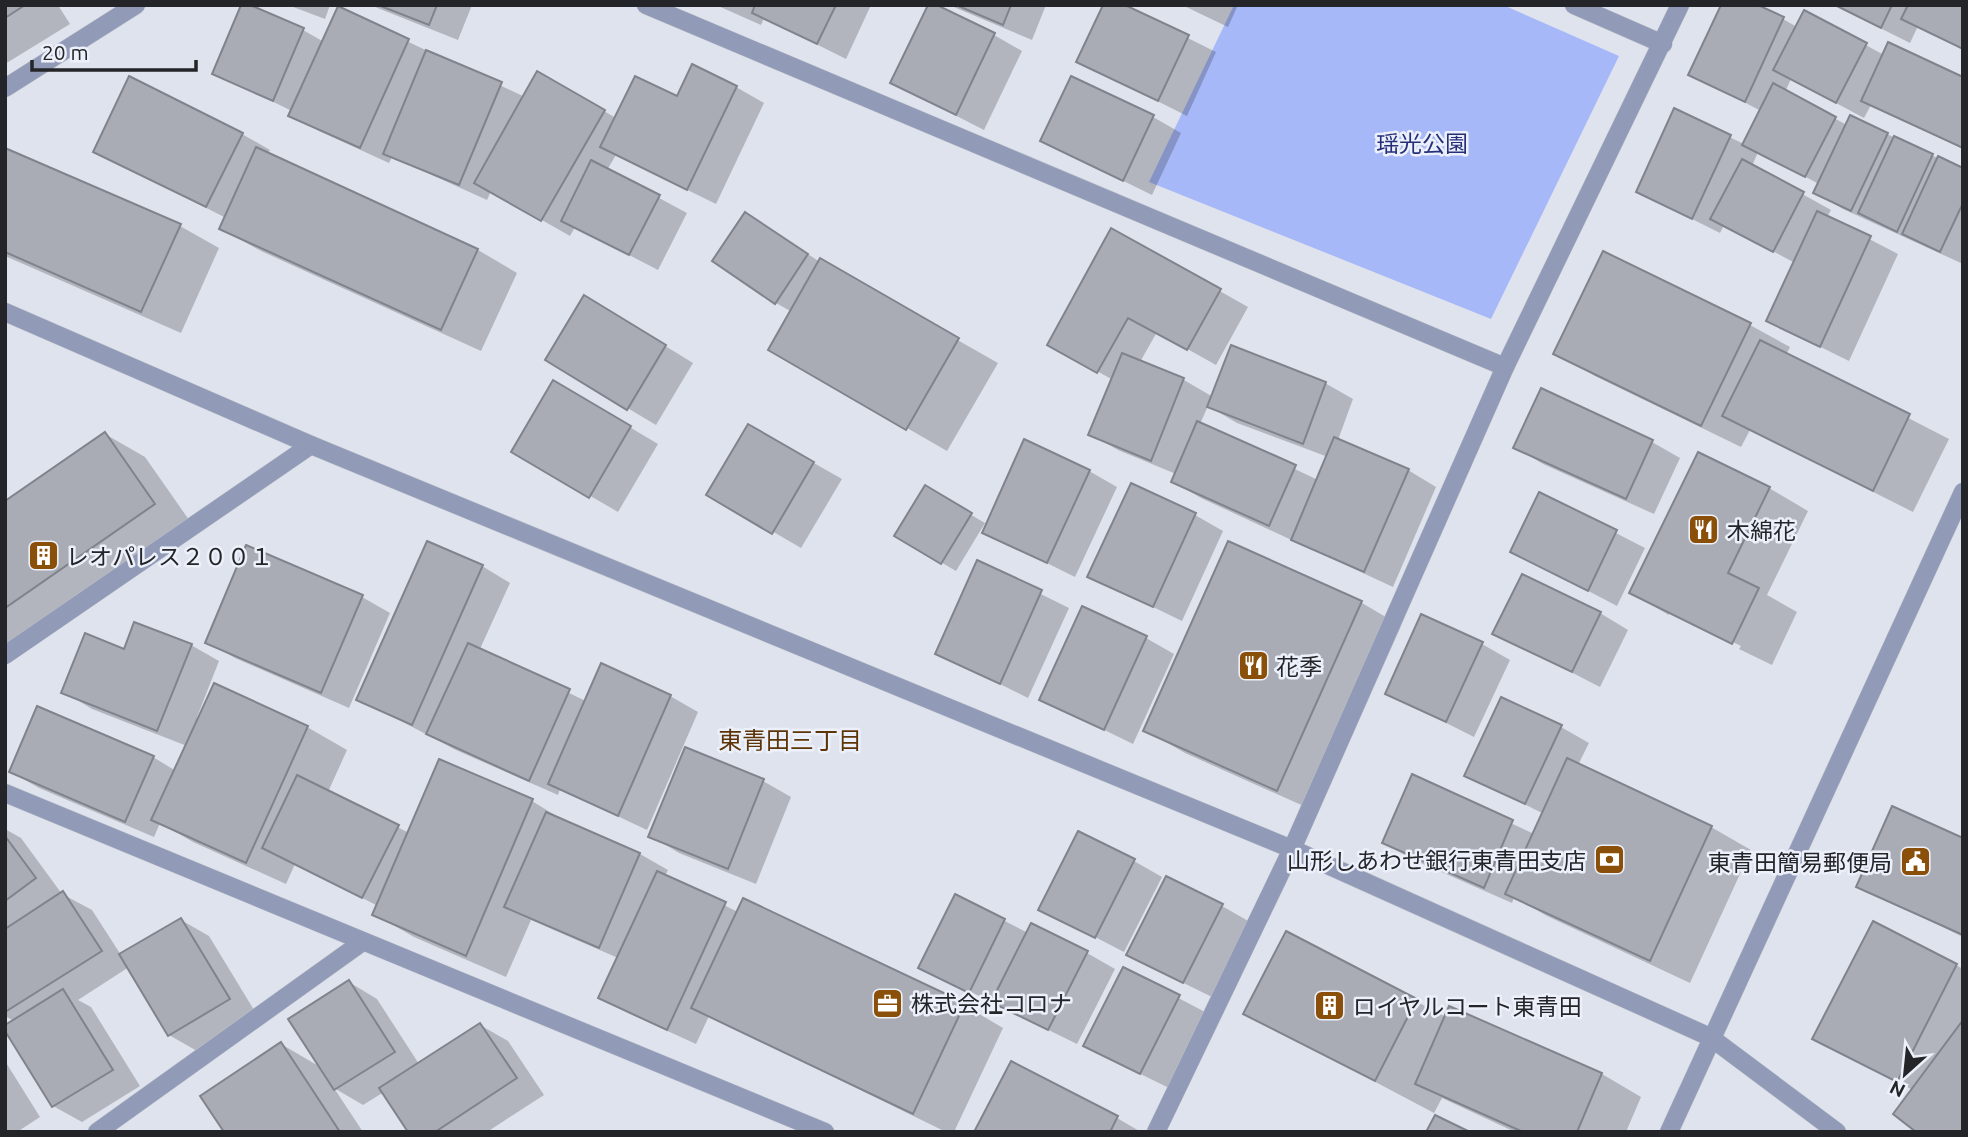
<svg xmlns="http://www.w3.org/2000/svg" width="1968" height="1137" font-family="Ubuntu,'Noto Sans JP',sans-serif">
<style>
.green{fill:#a7b8f8}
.shadow{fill:#0003;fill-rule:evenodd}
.building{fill:#a9acb5;stroke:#80838c;stroke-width:2}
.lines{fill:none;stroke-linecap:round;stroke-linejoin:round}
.minor-casing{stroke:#bdc1ca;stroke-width:19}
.minor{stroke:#919ab7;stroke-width:18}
.labels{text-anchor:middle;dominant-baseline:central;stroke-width:5;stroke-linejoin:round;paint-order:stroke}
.park-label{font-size:23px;fill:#242e79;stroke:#ecf0fa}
.poi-label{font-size:23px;fill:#242528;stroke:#ecf0fa;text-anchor:start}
.neighbourhood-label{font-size:24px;fill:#5c3406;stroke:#ecf0fa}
</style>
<rect width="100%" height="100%" fill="#dfe3ed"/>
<path class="green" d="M1234,5H1503L1619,56L1491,319L1149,182Z"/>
<g class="shadow">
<path d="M5,5H58L70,24L5,64Z"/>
<path d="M288,5H330L325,19Z"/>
<path d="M370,5H472L458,40Z"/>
<path d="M716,5H871L846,59L764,18L761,25Z"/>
<path d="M949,5H1046L1032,40Z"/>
<path d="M1121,5L1216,52L1187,116L1078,61Z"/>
<path d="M1182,5H1238L1228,27Z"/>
<path d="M1834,5H1963V50L1918,26L1910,43Z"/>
<path d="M339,9L525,97L538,73L616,118L678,98L736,87L764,103L716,204L616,155L607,170L687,213L658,270L575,227L570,236L491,191L487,200L392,157L389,163L319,131L291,115L292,111L214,73L303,30L324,42Z"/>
<path d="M1805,12L1884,55L1963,79V149L1871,105L1864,118L1791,79L1785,92L1847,125L1887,134L1963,170V264L1843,209L1815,193L1819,184L1758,152L1752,166L1831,210L1827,217L1898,254L1849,361L1768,321L1795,263L1724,225L1720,233L1638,192L1675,111L1744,144L1761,111L1690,74L1783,19L1797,27Z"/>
<path d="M994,35L1022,51L984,130L892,83Z"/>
<path d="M1153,117L1181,133L1152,195L1042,141Z"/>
<path d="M242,134L270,150L268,154L478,250L517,273L481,351L261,251L221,229L226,218L95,151Z"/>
<path d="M5,150L180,226L219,248L181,333L5,256Z"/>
<path d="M746,214L820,262L998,363L947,451L770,349L792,312L776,303Z"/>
<path d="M1112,230L1248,307L1216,365L1157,332L1140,362L1184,380L1213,397L1325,383L1353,399L1338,440L1408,470L1436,487L1393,587L1201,498L1173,482L1176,474L1118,450L1090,434L1113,380L1077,360ZM1208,406L1237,423L1328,457L1318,480L1200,424Z"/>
<path d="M1604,253L1750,325L1790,347L1786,355L1949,439L1913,512L1750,430L1741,447L1595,376L1556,353Z"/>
<path d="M613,314L693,363L656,425L547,360Z"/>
<path d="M554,382L658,444L618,512L513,451Z"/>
<path d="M749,426L842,479L801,548L708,494Z"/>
<path d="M105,434L145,457L194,527L5,648V504Z"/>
<path d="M1652,442L1680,458L1654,514L1543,464L1515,447Z"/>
<path d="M1089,471L1117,487L1075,577L984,532Z"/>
<path d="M925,488L985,523L956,571L896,536Z"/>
<path d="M1769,488L1808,511L1767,595L1797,612L1772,665L1739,649L1741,646L1669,611V615L1631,593Z"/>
<path d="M1540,494L1645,548L1617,606L1512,551Z"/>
<path d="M1195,515L1223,531L1182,621L1089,576Z"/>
<path d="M1229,544L1362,603L1401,626L1317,812L1185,753L1145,730Z"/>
<path d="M978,563L1069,608L1028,698L937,653Z"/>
<path d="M482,566L510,583L479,651L586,701L670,696L698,712L647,830L560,789L558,795L456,750L359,699Z"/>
<path d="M362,597L390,613L349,708L235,658L207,642Z"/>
<path d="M1600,613L1628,630L1600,687L1495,633Z"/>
<path d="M1146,638L1174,654L1133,744L1041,699Z"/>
<path d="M1482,644L1510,660L1474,737L1387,693Z"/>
<path d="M191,645L219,661L197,717L307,727L347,750L328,792L409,833L440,762L532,801L571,825L640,854L668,870L665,876L738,912L964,1005L1003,1028L954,1132H946L709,1016L696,1044L628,1013L600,997L618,958L531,920L506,977L414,937L374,914L378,906L295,864L286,884L193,842L160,823L154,837L39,788L11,772L153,757L176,771L187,746L92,709L64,692L125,651Z"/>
<path d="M1561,727L1589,743L1578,765L1711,827L1751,850L1690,983L1547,916L1514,897L1512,903L1412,859L1384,843L1413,777L1534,834L1544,814L1466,775Z"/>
<path d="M763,781L791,797L756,884L679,853L651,836Z"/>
<path d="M5,829L21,838L62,894L92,910L121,955L181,920L209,936L257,1015L197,1051L169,1035L129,967L78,1000L91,1007L140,1086L82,1122L53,1106L14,1021L5,1016Z"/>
<path d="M1963,839V937L1858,886Z"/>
<path d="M1134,861L1162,877L1124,952L1041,909Z"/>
<path d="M956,896L1028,933L1087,953L1115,969L1077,1044L920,967Z"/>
<path d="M1222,906L1250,922L1212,997L1157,970Z"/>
<path d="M1287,933L1446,1017L1450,1008L1602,1074L1641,1097L1626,1132H1515L1442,1098L1434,1113L1245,1013Z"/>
<path d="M1956,965L1963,969V1132L1913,1090L1815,1038Z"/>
<path d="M1123,969L1207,1013L1169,1088L1114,1061Z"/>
<path d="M349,982L377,999L419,1064L480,1025L508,1041L544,1095L487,1132H410L384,1092L363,1105L334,1088L363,1132H226L281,1044L322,1068Z"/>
<path d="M5,1061L40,1117L17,1132H5Z"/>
<path d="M1117,1118L1141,1132H976Z"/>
</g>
<g class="building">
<path d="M5,5H25L5,18Z"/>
<path d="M241,5H250L304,28L273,101L212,74Z"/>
<path d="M378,5H437L429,25Z"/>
<path d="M755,5H836L817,44L752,13Z"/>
<path d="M928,5H937L995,33L956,115L890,83Z"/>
<path d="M956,5H1011L1003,25Z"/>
<path d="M1103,5H1125L1189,35L1158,101L1076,62Z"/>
<path d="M1721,5H1758L1784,17L1745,102L1688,75Z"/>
<path d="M1835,5H1892L1881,28Z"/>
<path d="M1908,5H1963V49L1901,19Z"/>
<path d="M338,6L409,39L360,148L288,116Z"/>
<path d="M1804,10L1867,43L1836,103L1773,70Z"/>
<path d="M1888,42L1963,77V148L1861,101Z"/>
<path d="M426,50L502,82L459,185L383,154Z"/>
<path d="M692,64L737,86L687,190L600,147L635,76L677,96Z"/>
<path d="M537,71L605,110L541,221L474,183Z"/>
<path d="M129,76L243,133L206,207L93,152Z"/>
<path d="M1071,76L1154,115L1123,181L1040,141Z"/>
<path d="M1773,83L1836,117L1805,177L1742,145Z"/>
<path d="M1674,108L1731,135L1692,219L1636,192Z"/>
<path d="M1850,115L1888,133L1851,211L1813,193Z"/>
<path d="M1894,136L1933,154L1897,232L1858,213Z"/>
<path d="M256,147L478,249L441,330L219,229Z"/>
<path d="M5,148L181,224L141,312L5,252Z"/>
<path d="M1938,156L1963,168V203L1940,252L1902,234Z"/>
<path d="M1742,159L1804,192L1773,252L1710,219Z"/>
<path d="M591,160L660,195L629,255L561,221Z"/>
<path d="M1817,211L1871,236L1820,347L1766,321Z"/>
<path d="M745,212L808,254L775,304L712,261Z"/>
<path d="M1111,228L1221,289L1187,350L1128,318L1097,373L1047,345Z"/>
<path d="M1603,251L1751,323L1701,426L1553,354Z"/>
<path d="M820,258L959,338L906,430L768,350Z"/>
<path d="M584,295L666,345L627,410L545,360Z"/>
<path d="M1760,340L1910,414L1873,491L1722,416Z"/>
<path d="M1231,345L1326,382L1303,444L1207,407Z"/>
<path d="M1122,353L1184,378L1151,461L1088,435Z"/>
<path d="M553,380L631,426L589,498L511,452Z"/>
<path d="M1541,388L1653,440L1626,499L1513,448Z"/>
<path d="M1197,421L1296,465L1269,526L1171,482Z"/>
<path d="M748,424L814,462L772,534L706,495Z"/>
<path d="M105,432L155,504L5,608V501Z"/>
<path d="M1334,437L1409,469L1364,572L1291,540Z"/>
<path d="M1024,439L1090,470L1047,563L982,533Z"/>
<path d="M1698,452L1770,487L1728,573L1759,588L1732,644L1629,593Z"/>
<path d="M1131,483L1196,513L1153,607L1087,577Z"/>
<path d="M925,485L972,513L941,564L894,536Z"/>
<path d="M1539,492L1617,530L1588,591L1510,552Z"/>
<path d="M427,541L483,565L412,725L356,700Z"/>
<path d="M1228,541L1362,601L1277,791L1143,731Z"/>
<path d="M246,545L363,595L321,693L205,643Z"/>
<path d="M977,560L1042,590L1000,684L935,654Z"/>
<path d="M1522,574L1601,612L1572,672L1492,634Z"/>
<path d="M1082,606L1147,636L1104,730L1039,700Z"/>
<path d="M1421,614L1483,642L1446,722L1385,694Z"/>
<path d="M134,622L192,644L157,731L61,693L85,633L124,649Z"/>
<path d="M468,643L570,689L529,781L426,734Z"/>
<path d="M601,663L671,695L618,816L548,784Z"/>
<path d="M214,683L308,726L246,863L151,820Z"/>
<path d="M1501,697L1562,725L1525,804L1464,776Z"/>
<path d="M37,706L154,756L125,822L9,772Z"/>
<path d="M685,747L764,779L728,869L648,837Z"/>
<path d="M1567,758L1712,826L1650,961L1505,894Z"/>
<path d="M439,759L533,799L466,956L372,915Z"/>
<path d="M1412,774L1513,820L1484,888L1382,843Z"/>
<path d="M297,775L399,825L362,898L262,848Z"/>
<path d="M1892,806L1963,838V935L1856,887Z"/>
<path d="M546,812L640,853L599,948L504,907Z"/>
<path d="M1078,831L1135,859L1095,938L1038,910Z"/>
<path d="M5,836L36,878L5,901Z"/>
<path d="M657,871L726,902L667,1030L598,998Z"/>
<path d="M1166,876L1223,904L1183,983L1126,955Z"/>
<path d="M63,891L102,951L5,1012V929Z"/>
<path d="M955,894L1005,919L969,993L918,968Z"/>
<path d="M743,898L965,1003L913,1114L691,1008Z"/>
<path d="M181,918L230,999L168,1036L119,954Z"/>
<path d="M1873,921L1957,964L1897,1082L1812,1039Z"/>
<path d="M1031,923L1088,951L1048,1030L991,1002Z"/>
<path d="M1286,931L1417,999L1375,1081L1243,1014Z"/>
<path d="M1123,967L1180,995L1140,1074L1083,1046Z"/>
<path d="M349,980L395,1052L334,1090L288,1019Z"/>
<path d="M63,989L113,1070L52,1107L5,1031V1025Z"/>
<path d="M1449,1006L1602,1073L1577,1132H1523L1415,1084Z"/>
<path d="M1963,1020V1132H1916L1893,1114Z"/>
<path d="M480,1023L517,1078L435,1132H408L379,1088Z"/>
<path d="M281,1042L340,1132H224L200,1096Z"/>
<path d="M1011,1061L1118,1116L1110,1132H974Z"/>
<path d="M1435,1115L1470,1132H1426Z"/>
</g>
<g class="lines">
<defs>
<g id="minor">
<path d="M646,5L1505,367"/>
<path d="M1574,5L1663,44"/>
<path d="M5,88L136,5"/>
<path d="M5,312L311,445L1292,849L1710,1037L1837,1132"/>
<path d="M5,655L311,445"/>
<path d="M5,793L825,1132"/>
<path d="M97,1132L361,943"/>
<path d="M1156,1132L1292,849L1505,367L1680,5"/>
<path d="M1669,1132L1963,492"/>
</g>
</defs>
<use href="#minor" class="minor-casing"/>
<use href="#minor" class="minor"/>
</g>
<defs>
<symbol id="restaurant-square" viewBox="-11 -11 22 22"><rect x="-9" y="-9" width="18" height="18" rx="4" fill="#8a4f09" stroke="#ecf0fa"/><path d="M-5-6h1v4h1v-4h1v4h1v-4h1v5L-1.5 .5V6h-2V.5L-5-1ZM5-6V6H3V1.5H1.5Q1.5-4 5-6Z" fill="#fff"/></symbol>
<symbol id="building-square" viewBox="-11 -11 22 22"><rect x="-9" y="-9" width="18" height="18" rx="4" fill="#8a4f09" stroke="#ecf0fa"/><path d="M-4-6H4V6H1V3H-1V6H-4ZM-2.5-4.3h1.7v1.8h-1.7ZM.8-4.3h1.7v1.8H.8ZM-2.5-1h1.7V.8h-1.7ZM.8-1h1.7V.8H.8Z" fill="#fff"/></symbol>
<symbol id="bank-square" viewBox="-11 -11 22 22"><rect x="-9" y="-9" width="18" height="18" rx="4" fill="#8a4f09" stroke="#ecf0fa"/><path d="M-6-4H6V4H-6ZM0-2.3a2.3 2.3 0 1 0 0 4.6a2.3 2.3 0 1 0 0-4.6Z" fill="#fff"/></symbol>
<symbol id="civic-square" viewBox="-11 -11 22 22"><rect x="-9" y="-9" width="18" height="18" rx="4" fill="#8a4f09" stroke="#ecf0fa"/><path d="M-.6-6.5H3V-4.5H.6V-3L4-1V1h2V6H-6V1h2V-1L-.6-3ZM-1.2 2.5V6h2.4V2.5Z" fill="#fff"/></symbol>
<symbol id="office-square" viewBox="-11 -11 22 22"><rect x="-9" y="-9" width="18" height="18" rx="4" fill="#8a4f09" stroke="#ecf0fa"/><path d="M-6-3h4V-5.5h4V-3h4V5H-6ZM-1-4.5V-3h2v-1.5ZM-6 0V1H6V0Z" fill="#fff"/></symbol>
</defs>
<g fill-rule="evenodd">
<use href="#restaurant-square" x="1686" y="512" width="35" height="35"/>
<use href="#building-square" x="26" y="538" width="35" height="35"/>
<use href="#restaurant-square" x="1236" y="648" width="35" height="35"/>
<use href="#bank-square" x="1592" y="842" width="35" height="35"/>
<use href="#civic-square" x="1898" y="844" width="35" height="35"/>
<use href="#office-square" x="870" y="986" width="35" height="35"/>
<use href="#building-square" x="1312" y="988" width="35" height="35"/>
</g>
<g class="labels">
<g class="park-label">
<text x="1422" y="143">瑶光公園</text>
</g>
<g class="poi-label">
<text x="1727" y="530">木綿花</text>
<text x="66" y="556">レオパレス２００１</text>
<text x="1276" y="666">花季</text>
<text x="1586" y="860" text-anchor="end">山形しあわせ銀行東青田支店</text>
<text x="1892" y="862" text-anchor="end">東青田簡易郵便局</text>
<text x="911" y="1003">株式会社コロナ</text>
<text x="1353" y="1006">ロイヤルコート東青田</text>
</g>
<g class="neighbourhood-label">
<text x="790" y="740">東青田三丁目</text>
</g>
</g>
<rect width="1968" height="1137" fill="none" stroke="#242528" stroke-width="14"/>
<g transform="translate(1905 1074) rotate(207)" stroke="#ecf0fa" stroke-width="5" paint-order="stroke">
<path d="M0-5L12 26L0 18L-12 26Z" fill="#242528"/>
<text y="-10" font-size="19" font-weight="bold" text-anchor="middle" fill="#242528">N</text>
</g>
<path d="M32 60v10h164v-10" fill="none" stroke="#242528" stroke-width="3.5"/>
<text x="42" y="60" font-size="21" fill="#242528" stroke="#ecf0fa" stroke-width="5" paint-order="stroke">20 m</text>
</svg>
